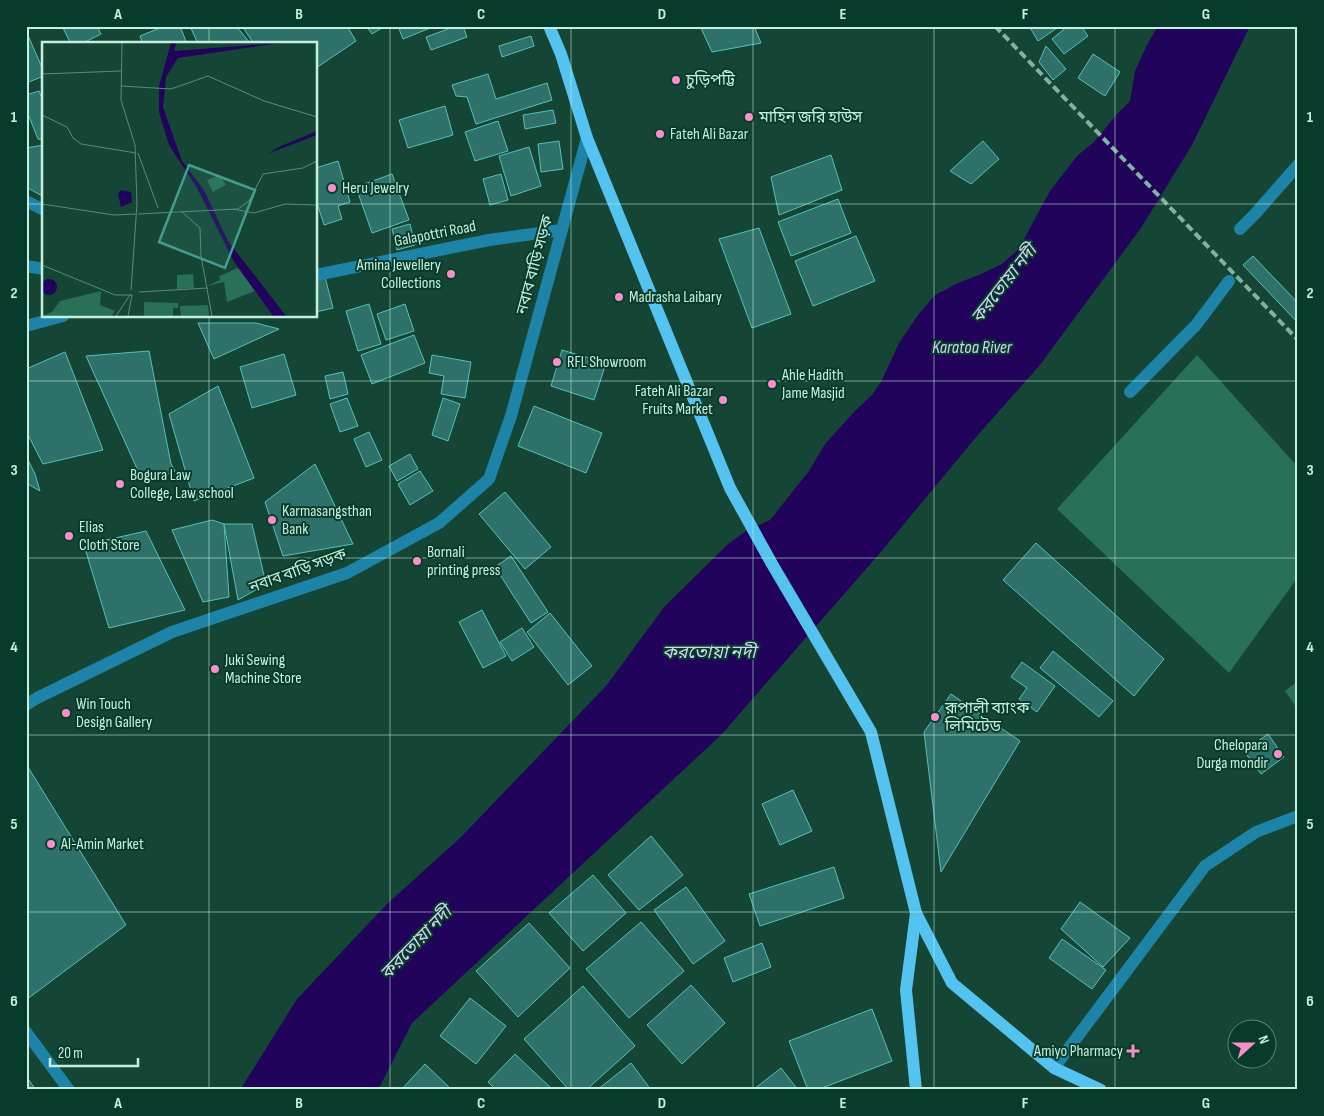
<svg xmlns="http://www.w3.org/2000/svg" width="1324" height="1116" font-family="'Sofia Sans Condensed','Noto Sans Bengali',sans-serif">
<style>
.green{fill:#287058}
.water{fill:#22035c}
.building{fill:#2e716b;stroke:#55c1b7}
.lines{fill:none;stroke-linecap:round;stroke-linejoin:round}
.minor{stroke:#1d84a8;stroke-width:12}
.major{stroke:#55c3ef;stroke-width:12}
.rail{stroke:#84b19f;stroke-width:4;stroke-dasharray:8 4;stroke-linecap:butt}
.grid{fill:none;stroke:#c6f0de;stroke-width:1;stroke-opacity:0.55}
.poi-dot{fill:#f98fc9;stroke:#073b2b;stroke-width:2}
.labels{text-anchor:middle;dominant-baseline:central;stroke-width:4;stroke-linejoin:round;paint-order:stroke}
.poi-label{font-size:16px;fill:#c6f0de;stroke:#073b2b;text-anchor:start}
.street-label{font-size:16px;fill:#c6f0de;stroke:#073b2b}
.water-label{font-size:18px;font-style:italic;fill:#d4d3f0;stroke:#073b2b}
.inset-road{fill:none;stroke:#5c8a79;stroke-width:1}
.view{fill:#469b90;fill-opacity:0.15;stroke:#469b90;stroke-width:2.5}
.inset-edge{fill:none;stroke:#c6f0de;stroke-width:2.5}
.neatline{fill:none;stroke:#c6f0de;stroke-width:2}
.grid-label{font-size:16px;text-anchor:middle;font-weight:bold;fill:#c6f0de}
</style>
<rect width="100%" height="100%" fill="#154635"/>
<g class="green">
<path d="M1197,355L1298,467V577L1229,673L1057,509Z"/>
<path d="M1298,681V710L1285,691Z"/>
</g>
<path class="water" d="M1158,26H1250L1192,145L1141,228L1040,365L977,436L880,553L721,735L412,1023L378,1090H240L297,999L387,904L461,837L606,686L665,606L728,544L746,531L770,520L809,471L825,444L855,411L872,395L881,382L899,343L918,315L935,295L958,283L981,274L1002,264L1018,250L1050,191L1078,155L1094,142L1116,115L1130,101L1135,71L1147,45Z"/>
<g class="building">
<path d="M62,26H97L101,34L81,44H71Z"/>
<path d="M165,26H180L187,44H143L140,36Z"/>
<path d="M190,26H236L251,44H198Z"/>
<path d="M242,26H347L356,41L316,68V44H254Z"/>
<path d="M366,26H385L372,34Z"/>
<path d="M398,26H435L403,39Z"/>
<path d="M456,26H463L467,37L431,50L426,37Z"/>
<path d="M700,26H754L761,43L712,52Z"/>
<path d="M1029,26H1060L1038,41Z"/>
<path d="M1068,26H1081L1088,36L1064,54L1052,39Z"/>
<path d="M26,31L44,72V76L26,83Z"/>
<path d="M531,36L534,46L502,57L499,46Z"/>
<path d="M1046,46L1066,69L1053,80L1039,62Z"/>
<path d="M1093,54L1120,72L1105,96L1078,78Z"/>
<path d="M488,74L496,99L547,83L552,100L476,124L467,97L456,96L452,85Z"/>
<path d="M39,91L44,103V140L38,139L26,109V95Z"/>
<path d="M445,106L453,135L408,148L399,120Z"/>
<path d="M553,110L556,123L525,129L523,115Z"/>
<path d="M498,121L508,151L475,161L465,132Z"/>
<path d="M559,141L563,169L541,172L538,144Z"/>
<path d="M983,141L999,159L971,184L950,171Z"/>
<path d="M44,145V197L26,187V148Z"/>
<path d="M529,147L541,186L511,196L499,156Z"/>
<path d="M831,155L842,190L779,215L771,177Z"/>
<path d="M338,161L350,202L338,206L342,219L324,225L316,200V168Z"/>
<path d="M392,174L409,220L372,233L356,187Z"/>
<path d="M501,174L508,200L490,205L483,179Z"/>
<path d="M838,199L851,233L791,256L778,222Z"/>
<path d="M410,224L415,245L397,250L392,229Z"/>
<path d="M759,228L791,314L752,328L719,239Z"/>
<path d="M856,236L875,281L813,306L795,261Z"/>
<path d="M1253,256L1298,303V323L1243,265Z"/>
<path d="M325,277L333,308L316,312V279Z"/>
<path d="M369,304L381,344L358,351L346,311Z"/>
<path d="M405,304L414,331L386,340L377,314Z"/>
<path d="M198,323H256L279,329L214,359Z"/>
<path d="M414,335L425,363L372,384L361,355Z"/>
<path d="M562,350L606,363L594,400L551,386Z"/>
<path d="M149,351L171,464L175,471L144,484L86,356Z"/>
<path d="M65,352L103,450L43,464L26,431V369Z"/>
<path d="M284,354L296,395L252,408L240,367Z"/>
<path d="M432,355L471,362L465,398L441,394L444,376L429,373Z"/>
<path d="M343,372L348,394L330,399L325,376Z"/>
<path d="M218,386L254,478L194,501L169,414Z"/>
<path d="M347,398L358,426L340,432L330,404Z"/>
<path d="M443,398L460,404L448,441L432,435Z"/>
<path d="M534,406L602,433L586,473L518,446Z"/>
<path d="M369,432L382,460L366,467L354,439Z"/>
<path d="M410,454L418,469L397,481L389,466Z"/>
<path d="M26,456L35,474L40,491L26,483Z"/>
<path d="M315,464L353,544L283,556L265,502Z"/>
<path d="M420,471L433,491L410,505L398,484Z"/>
<path d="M505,492L551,547L525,569L479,514Z"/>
<path d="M212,520L224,524L229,597L203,602L172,530Z"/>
<path d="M224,524H252L266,584L238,600Z"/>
<path d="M146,531L185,610L109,628L84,545Z"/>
<path d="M1036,543L1164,659L1134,696L1003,580Z"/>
<path d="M511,556L548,612L531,623L495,567Z"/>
<path d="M482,610L506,656L483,668L459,622Z"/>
<path d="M550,613L592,666L568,685L527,632Z"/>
<path d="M522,628L534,647L512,661L500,642Z"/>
<path d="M1053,651L1113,701L1099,717L1040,668Z"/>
<path d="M1022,662L1055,686L1037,712L1019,699L1027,688L1011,677Z"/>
<path d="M951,694L1020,741L941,872L924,732Z"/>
<path d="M1268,734L1284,757L1261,774L1244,751Z"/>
<path d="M26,764L126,925L26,1000Z"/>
<path d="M793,790L812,831L780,845L762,804Z"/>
<path d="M651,836L683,875L639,910L608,875Z"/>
<path d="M834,867L844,898L760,926L749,894Z"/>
<path d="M593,875L626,913L583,951L549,913Z"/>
<path d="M686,887L725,941L693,964L654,910Z"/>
<path d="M1080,902L1130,938L1103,967L1061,929Z"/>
<path d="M641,922L684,971L629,1018L586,969Z"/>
<path d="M529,923L570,968L518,1017L476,971Z"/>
<path d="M1062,939L1106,970L1092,989L1049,958Z"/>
<path d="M762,943L771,967L733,982L724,958Z"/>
<path d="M691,985L725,1023L682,1064L647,1025Z"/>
<path d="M583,986L635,1046L586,1090H569L524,1039Z"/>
<path d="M470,998L506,1026L476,1064L440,1036Z"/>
<path d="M872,1009L892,1061L817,1090H808L789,1041Z"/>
<path d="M515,1054L553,1090H496L488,1082Z"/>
<path d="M631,1063L651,1090H597Z"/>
<path d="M425,1064L452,1090H401Z"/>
<path d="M781,1068L798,1090H753Z"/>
<path d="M26,1076L36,1090H26Z"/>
</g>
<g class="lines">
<g class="minor">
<path d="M26,201L44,210"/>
<path d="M1240,229L1255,214L1298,165"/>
<path d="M26,266L44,269"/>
<path d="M316,275L489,240L561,230"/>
<path d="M26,326L63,316"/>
<path d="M1130,392L1196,325L1229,281"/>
<path d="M26,705L37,698L172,632L347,573L439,523L489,479L511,416L587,138"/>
<path d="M26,1032L69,1090"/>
<path d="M1054,1068L1205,866L1256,832L1298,816"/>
</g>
<g class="major">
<path d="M549,26L561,54L587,138L730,488L772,564L871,732L916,913L952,983L1054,1068L1101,1090"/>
<path d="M916,913L906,990L916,1090"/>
</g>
<path class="rail" d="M995,26L1298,340"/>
</g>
<path class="grid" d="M209,26V44M390,26V1090M571,26V1090M753,26V1090M934,26V1090M1115,26V1090M26,204H44M316,204H1298M209,316V1090M26,381H1298M26,558H1298M26,735H1298M26,912H1298"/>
<g class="poi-dot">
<circle cx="676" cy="80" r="5"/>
<circle cx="749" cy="117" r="5"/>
<circle cx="660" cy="134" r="5"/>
<circle cx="332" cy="188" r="5"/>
<circle cx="451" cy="274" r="5"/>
<circle cx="619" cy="297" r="5"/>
<circle cx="557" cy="362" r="5"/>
<circle cx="772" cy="384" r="5"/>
<circle cx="723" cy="400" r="5"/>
<circle cx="120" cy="484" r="5"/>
<circle cx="272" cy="520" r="5"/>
<circle cx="69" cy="536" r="5"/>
<circle cx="417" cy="561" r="5"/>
<circle cx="215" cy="669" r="5"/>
<circle cx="66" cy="713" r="5"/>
<circle cx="935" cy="717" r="5"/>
<circle cx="1278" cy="754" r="5"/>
<circle cx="51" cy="844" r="5"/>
<path d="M1130.5 1043.5h5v5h5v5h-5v5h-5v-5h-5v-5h5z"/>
</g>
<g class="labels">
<g class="poi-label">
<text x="686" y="80">চুড়িপট্টি</text>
<text x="759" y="117">মাহিন জরি হাউস</text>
<text x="670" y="134">Fateh Ali Bazar</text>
<text x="342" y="188">Heru Jewelry</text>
<text x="441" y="265" text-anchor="end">Amina Jewellery<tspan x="441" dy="18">Collections</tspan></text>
<text x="629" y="297">Madrasha Laibary</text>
<text x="567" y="362">RFL Showroom</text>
<text x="782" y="375">Ahle Hadith<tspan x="782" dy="18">Jame Masjid</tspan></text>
<text x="713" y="391" text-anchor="end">Fateh Ali Bazar<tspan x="713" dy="18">Fruits Market</tspan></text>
<text x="130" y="475">Bogura Law<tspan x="130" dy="18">College, Law school</tspan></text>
<text x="282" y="511">Karmasangsthan<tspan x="282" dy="18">Bank</tspan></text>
<text x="79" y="527">Elias<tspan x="79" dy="18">Cloth Store</tspan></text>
<text x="427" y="552">Bornali<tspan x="427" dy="18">printing press</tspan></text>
<text x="225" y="660">Juki Sewing<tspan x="225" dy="18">Machine Store</tspan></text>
<text x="76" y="704">Win Touch<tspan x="76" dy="18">Design Gallery</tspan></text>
<text x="945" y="708">রূপালী ব্যাংক<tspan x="945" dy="18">লিমিটেড</tspan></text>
<text x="1268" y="745" text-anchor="end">Chelopara<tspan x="1268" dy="18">Durga mondir</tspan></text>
<text x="61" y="844">Al-Amin Market</text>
<text x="1123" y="1051" text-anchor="end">Amiyo Pharmacy</text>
</g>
<g class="street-label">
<text transform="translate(435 234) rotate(-11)">Galapottri Road</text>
<text transform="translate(535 265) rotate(-75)">নবাব বাড়ি সড়ক</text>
<text transform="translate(298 571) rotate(-20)">নবাব বাড়ি সড়ক</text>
</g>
<g class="water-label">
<text transform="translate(1004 284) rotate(-52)">করতোয়া নদী</text>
<text x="972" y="347">Karatoa River</text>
<text x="709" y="652">করতোয়া নদী</text>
<text transform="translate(416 943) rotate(-46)">করতোয়া নদী</text>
</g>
</g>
<g transform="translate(42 42)">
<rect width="275" height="275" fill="#154635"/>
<path d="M178,133L184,143L171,150L165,138ZM196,226L213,249L185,260L182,240L165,244L178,238L177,234ZM151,232L152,246L135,247V233ZM59,249L58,263L73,269L69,274H0L10,270L18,259ZM102,260L136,261V266H131V274H102ZM166,263L167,274H139L138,264Z" fill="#287058"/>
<path d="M129,1H134L132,9L237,1L136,16L124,35L121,65L140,119L162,148L186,199L244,274H231L191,218L155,146L127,103L117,70V44ZM275,89V93L225,112L239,104ZM79,148L89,150L90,160L79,165L76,152ZM-1 245a8 8 0 1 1 16 0a8 8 0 1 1-16 0Z" fill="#22035c"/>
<path class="inset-road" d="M80,1L79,58L93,103L95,162L89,248M0,32L79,29M79,44L129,47L166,34L222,59L275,75M0,73L25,85L31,96L39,102L94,111M96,111L116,166M0,162L72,173L94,172M191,167L212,171L243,162L275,163M139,169L158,186L159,214L170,274M96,172L196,167L207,159L221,132L261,126L275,119M0,223L73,253H90L86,274M97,250L166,246M74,274L88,253"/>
<path class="view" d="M147,123L213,148L183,226L117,200Z"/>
<rect width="275" height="275" class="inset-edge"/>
</g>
<rect width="1324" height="1116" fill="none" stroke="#073b2b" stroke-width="55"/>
<g transform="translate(1252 1044) rotate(69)"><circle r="24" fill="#073b2b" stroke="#538373"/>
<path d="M0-4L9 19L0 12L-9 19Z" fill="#f98fc9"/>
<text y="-8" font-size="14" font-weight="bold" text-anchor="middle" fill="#c6f0de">N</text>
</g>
<path d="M50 1058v8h88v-8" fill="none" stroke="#c6f0de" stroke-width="2.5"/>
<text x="58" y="1058" font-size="15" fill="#c6f0de" stroke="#073b2b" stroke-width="4" paint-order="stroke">20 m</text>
<rect x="28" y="28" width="1268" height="1060" class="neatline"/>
<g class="grid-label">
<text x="118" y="19">A</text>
<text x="299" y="19">B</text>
<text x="481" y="19">C</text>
<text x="662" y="19">D</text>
<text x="843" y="19">E</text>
<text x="1025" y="19">F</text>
<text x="1206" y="19">G</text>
<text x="14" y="122">1</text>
<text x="1310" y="122">1</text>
<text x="14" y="298">2</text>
<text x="1310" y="298">2</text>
<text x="14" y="475">3</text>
<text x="1310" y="475">3</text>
<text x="14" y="652">4</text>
<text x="1310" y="652">4</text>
<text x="14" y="829">5</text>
<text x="1310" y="829">5</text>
<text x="14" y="1006">6</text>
<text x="1310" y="1006">6</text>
<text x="118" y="1108">A</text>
<text x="299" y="1108">B</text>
<text x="481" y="1108">C</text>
<text x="662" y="1108">D</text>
<text x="843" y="1108">E</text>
<text x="1025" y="1108">F</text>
<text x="1206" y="1108">G</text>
</g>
</svg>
